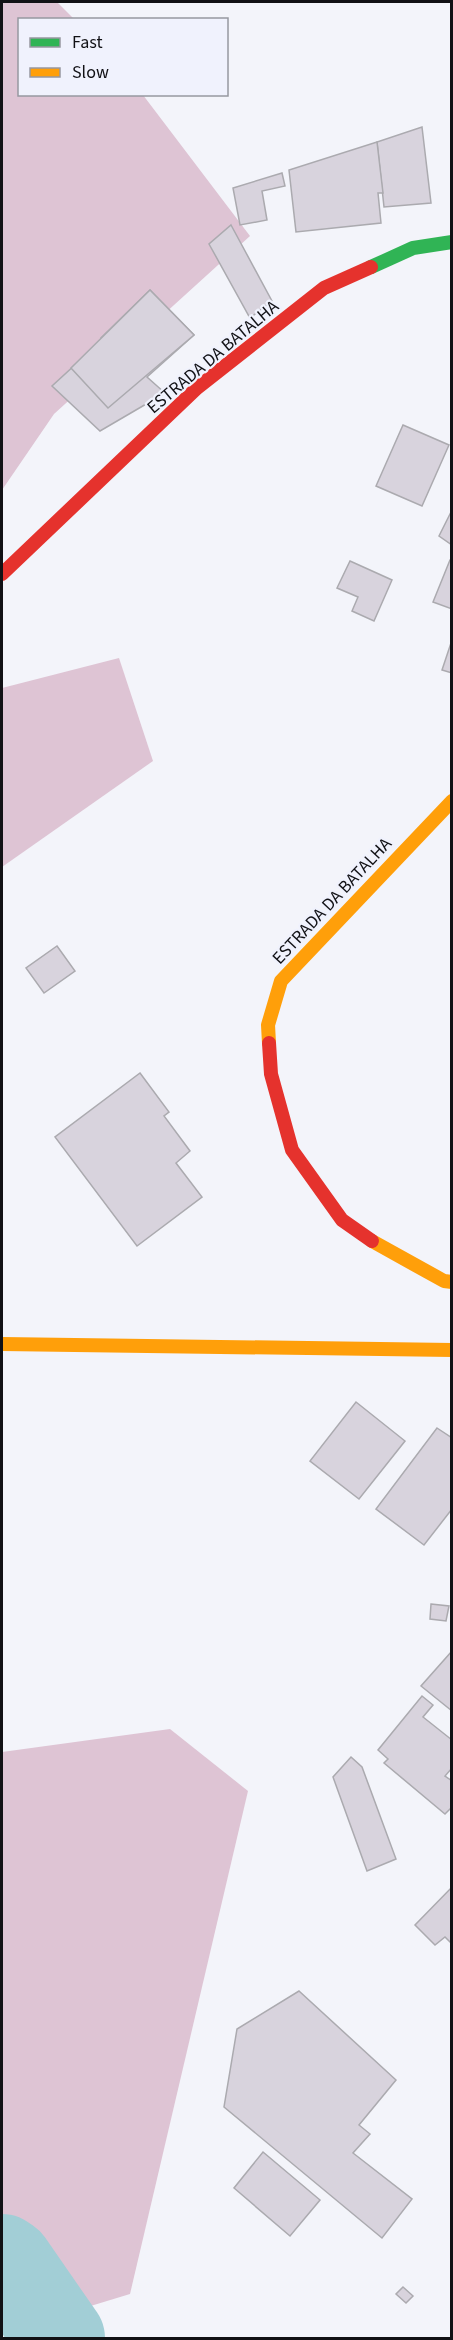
<svg xmlns="http://www.w3.org/2000/svg" width="453" height="2340" font-family="'Source Sans 3',sans-serif">
<style>
.forest{fill:#dec4d4}
.lines{fill:none;stroke-linecap:round;stroke-linejoin:round}
.river{stroke:#a2ced6;stroke-width:90}
.building{fill:#d8d3dd;stroke:#abaaaf;stroke-width:1.5}
.fast{stroke:#30b455;stroke-width:14}
.slow{stroke:#ff9f0a;stroke-width:14}
.jam{stroke:#e5322d;stroke-width:14}
.labels{text-anchor:middle;dominant-baseline:central;stroke-width:4.5;stroke-linejoin:round;paint-order:stroke}
.street-label{font-size:18px;fill:#111115;stroke:#f0f2fd}
</style>
<rect width="100%" height="100%" fill="#f3f4fa"/>
<g class="forest">
<path d="M2,2H57L74,19L20,20V94L143,95L250,236L54,414L2,490Z"/>
<path d="M119,658L153,761L2,867V688Z"/>
<path d="M170,1729L248,1791L130,2294L2,2333V1752Z"/>
</g>
<g class="lines">
<path class="river" d="M2,2259L8,2263L60,2338"/>
</g>
<g class="building">
<path d="M422,127L431,203L384,207L377,142Z"/>
<path d="M377,142L383,193H378L381,223L296,232L289,170Z"/>
<path d="M282,173L285,186L262,191L267,220L240,225L233,188Z"/>
<path d="M231,225L272,301L250,318L209,244Z"/>
<path d="M150,290L194,335L147,377L165,393L100,431L52,386L102,340L101,338Z"/>
<path d="M150,290L194,335L108,408L71,368Z"/>
<path d="M403,425L449,445L422,506L376,486Z"/>
<path d="M452,510V545L439,536Z"/>
<path d="M450,560H452V609L433,602Z"/>
<path d="M350,561L392,580L374,621L352,611L358,597L337,588Z"/>
<path d="M452,640V673L442,670Z"/>
<path d="M57,946L75,971L44,993L26,968Z"/>
<path d="M140,1073L169,1112L164,1116L190,1151L176,1163L202,1197L137,1246L55,1137Z"/>
<path d="M356,1402L405,1441L359,1499L310,1461Z"/>
<path d="M437,1428L452,1438V1509L424,1545L376,1509Z"/>
<path d="M431,1604L449,1606L446,1621L430,1619Z"/>
<path d="M452,1651V1711L421,1686Z"/>
<path d="M422,1696L433,1705L423,1717L452,1740V1768L445,1776L452,1781V1807L445,1814L384,1763L388,1759L378,1750Z"/>
<path d="M351,1757L362,1767L396,1859L367,1871L333,1777Z"/>
<path d="M452,1887V1944L445,1937L435,1945L415,1925Z"/>
<path d="M299,1991L396,2080L359,2125L370,2134L353,2153L412,2199L382,2238L224,2107L237,2029Z"/>
<path d="M263,2152L320,2200L290,2236L234,2188Z"/>
<path d="M403,2287L413,2296L406,2303L396,2294Z"/>
</g>
<g class="lines">
<path class="fast" d="M371,267L413,248L452,242"/>
<g class="slow">
<path d="M269,1043L268,1025L281,981L452,801"/>
<path d="M372,1241L444,1281L452,1282"/>
<path d="M2,1344L452,1350"/>
</g>
<g class="jam">
<path d="M2,574L197,388L324,288L371,267"/>
<path d="M269,1043L271,1074L292,1150L342,1220L372,1241"/>
</g>
</g>
<g class="labels">
<g class="street-label">
<text transform="translate(213 357) rotate(-40)">ESTRADA DA BATALHA</text>
<text transform="translate(332 901) rotate(-47)">ESTRADA DA BATALHA</text>
</g>
</g>
<rect width="453" height="2340" fill="none" stroke="#111115" stroke-width="6"/>
<rect x="18" y="18" width="210" height="78" fill="#f0f2fd" stroke="#9798a0" stroke-width="1.5"/>
<rect x="30" y="38" width="30" height="9" fill="#30b455" stroke="#9798a0" stroke-width="1.5"/>
<text x="72" y="48" font-size="18" fill="#111115">Fast</text>
<rect x="30" y="68" width="30" height="9" fill="#ff9f0a" stroke="#9798a0" stroke-width="1.5"/>
<text x="72" y="78" font-size="18" fill="#111115">Slow</text>
</svg>
